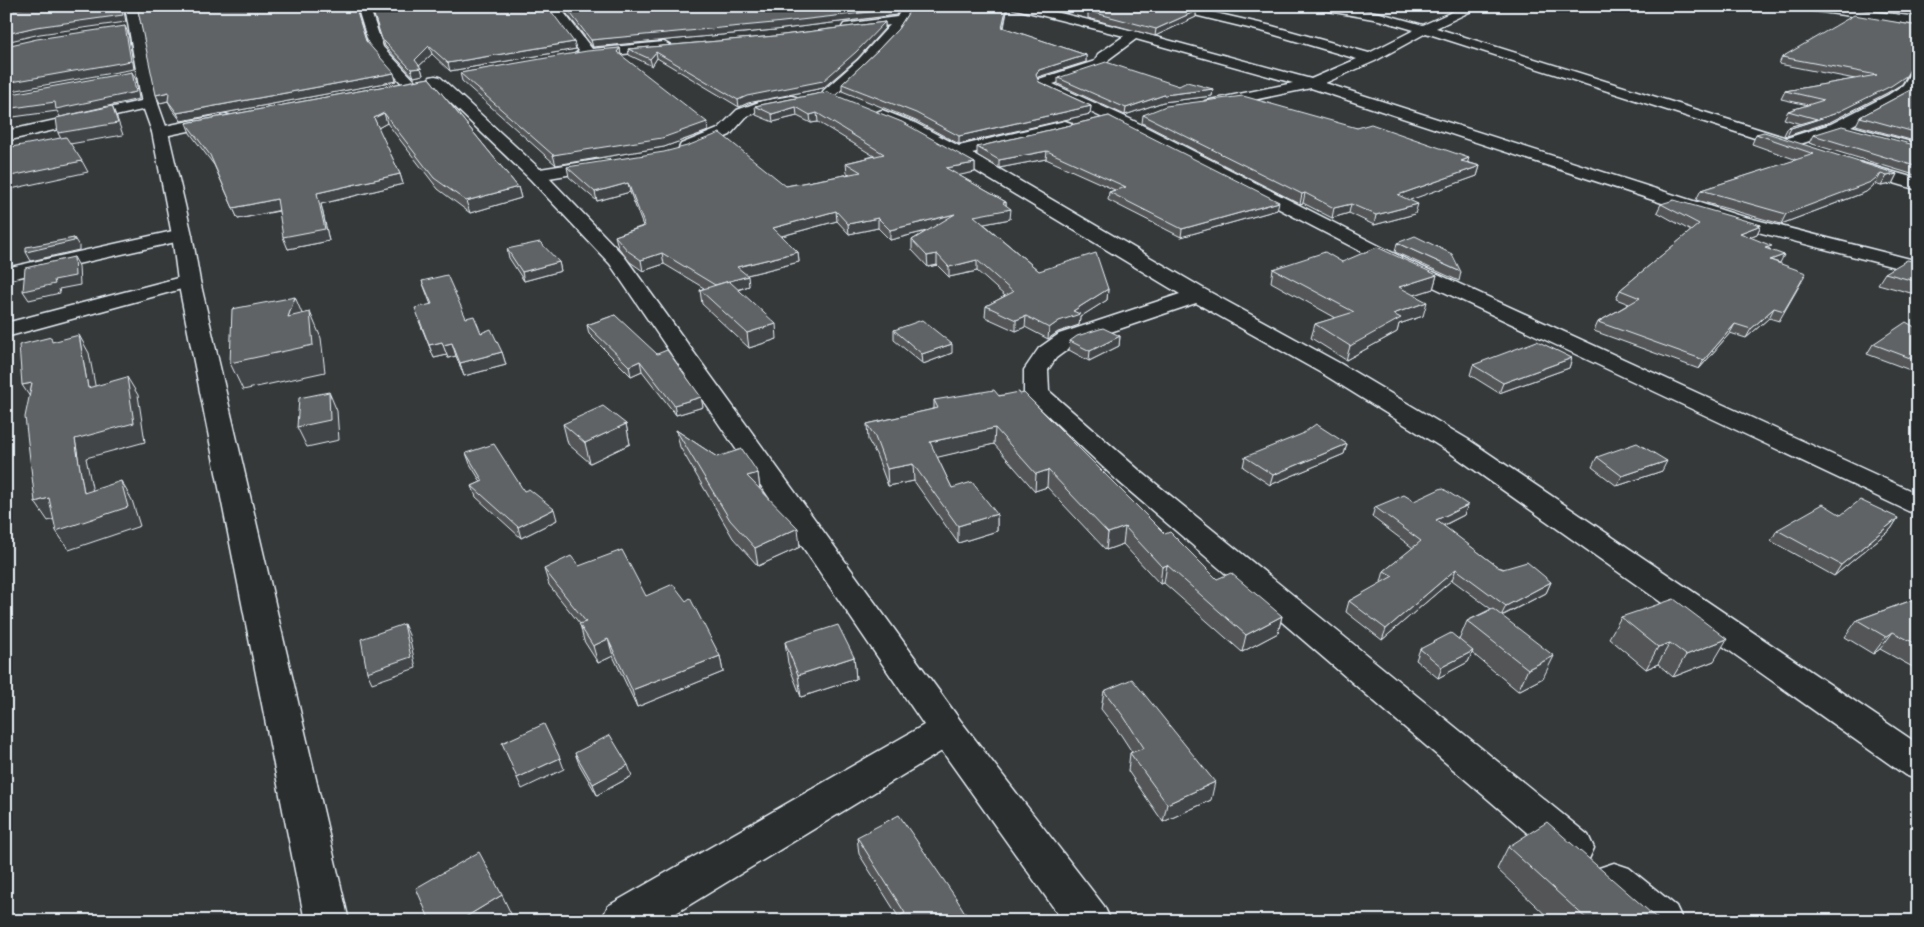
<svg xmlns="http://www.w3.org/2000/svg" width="1924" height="927" font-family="Kalam,sans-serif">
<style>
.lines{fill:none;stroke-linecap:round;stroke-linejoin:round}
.street-casing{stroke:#e8f1f8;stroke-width:3}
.secondary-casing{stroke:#e8f1f8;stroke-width:3}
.street{fill:#2a2d2e;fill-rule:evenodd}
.secondary{fill:#2a2d2e;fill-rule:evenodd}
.wall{fill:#525557;stroke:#e8f1f8}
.shaded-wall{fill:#424547;stroke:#e8f1f8}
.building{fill:#5f6365;stroke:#e8f1f8}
</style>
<rect width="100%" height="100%" fill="#35393a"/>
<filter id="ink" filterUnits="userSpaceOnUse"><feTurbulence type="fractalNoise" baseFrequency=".02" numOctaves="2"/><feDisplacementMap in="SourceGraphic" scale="10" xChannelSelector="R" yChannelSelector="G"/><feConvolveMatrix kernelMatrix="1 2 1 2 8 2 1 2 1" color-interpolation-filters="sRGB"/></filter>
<g filter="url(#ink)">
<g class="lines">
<defs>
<g id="street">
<path d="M357,6H369L383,47L415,81L417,84L415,87H405L370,48Z"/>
<path d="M544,6H557L562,10L592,49L664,42L671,46L664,50L582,58L577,57L575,54L579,51L554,16Z"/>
<path d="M1010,6H1031L1138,32L1311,79L1357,59L1265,32L1165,8L1163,6H1185L1272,26L1369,53L1414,30L1379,20L1317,9L1311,6H1339L1380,13L1423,25L1465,6H1482L1436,28L1787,138L1831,124L1888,95L1903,85L1913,69L1918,68V85L1914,91L1851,126L1918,144V154L1838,132L1800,144L1798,148L1792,150L1426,33L1375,61L1325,83L1737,215L1918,261V273L1723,223L1311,88L1210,109L1205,107L1202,104L1205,101L1293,83L1136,39L1109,59L1106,66L1053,84L1130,119L1405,259L1918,494V514L1908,511L1391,267L1118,125L1039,88L1037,85L1039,79L1095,61L1098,54L1124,36L1012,8Z"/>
<path d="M1793,6H1829L1918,17V25L1799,9Z"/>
<path d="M905,9L911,13L907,20L868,66L834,96H824L822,93L824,90L858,60L890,25L848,31L842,27L844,24L897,17L901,10Z"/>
<path d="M435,76L440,77L540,169L603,159L609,160L612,164L609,168L549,178L624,256L960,720L1104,906L1111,921H1063L942,751L663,921H601L608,906L924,725L610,264L530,179L430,83L428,80L430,77Z"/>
<path d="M791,96L796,97L798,100L796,103L770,108L747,116L730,135L687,153L681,152L679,148L681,144L718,129L737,110L762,101Z"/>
<path d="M150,99L155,101L158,104L155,107L6,141V131Z"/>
<path d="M882,110L915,123L959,146L1065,121L1071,123L1073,126L1071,129L972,153L1206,290L1341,364L1469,440L1918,744V780L1905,775L1449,452L1323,374L1196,303L1075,344L1056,358L1048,370L1049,391L1139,470L1588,835L1594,848L1588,861L1574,866L1560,861L1119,482L1024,393V370L1039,348L1059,334L1180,294L951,156L903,129L877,118L874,115L877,112Z"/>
<path d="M225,114L231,116L233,119L231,122L160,137L154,135L152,132L154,129L160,127Z"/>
<path d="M1859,162L1918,179V190L1853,171L1850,167L1853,163Z"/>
<path d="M182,229L189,231L192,235L189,239L6,280V268Z"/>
<path d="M189,275L196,277L200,281L196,285L6,337V323Z"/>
<path d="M1614,863L1629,868L1676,906L1683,921H1628L1599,896L1593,882L1599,868Z"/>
</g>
<path id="secondary" d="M125,6H137L158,104L168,132L192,235L200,281L349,921H305L178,281L172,235L152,132L142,104Z"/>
</defs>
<use href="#street" class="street-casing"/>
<use href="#secondary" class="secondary-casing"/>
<use href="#street" class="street"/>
<use href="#secondary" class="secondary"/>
</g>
<g class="wall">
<path d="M137,6H355L366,42L396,81L181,121L172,109L168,101L160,103Z"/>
<path d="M371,6L574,42L576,49L450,71L432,54L419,66L421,68L423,75L414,77L385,46Z"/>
<path d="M560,6H1008L1004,28L1086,55V62L1038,77L1037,79L1039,82L1091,106L1090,114L959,144L916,121L842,91V84L879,49L898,29L910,10L905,7L899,9L896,15L775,30L593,47L563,9Z"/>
<path d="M1040,6H1089L1067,13Z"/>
<path d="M1194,6H1220L1211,10Z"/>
<path d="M1088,11H1196V17L1155,36L1088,18Z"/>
<path d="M885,22V28L857,59L823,88L748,103L739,107L657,58L652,66L629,55L628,49L775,36Z"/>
<path d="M1918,26V66L1911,68L1902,84L1887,93L1830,122L1787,136L1784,135L1788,127L1801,124L1784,119L1788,111L1808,105L1781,99L1785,91L1855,79L1779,64L1782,57Z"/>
<path d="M620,48L621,56L708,131L664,147L556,165L462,81L460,73Z"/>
<path d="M429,78L518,187L521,198L470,213L438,189L387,123L378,128L400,174L403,184L321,204L329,241L288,249L279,211L238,219L214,165L190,133L186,123Z"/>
<path d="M1058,78L1179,86L1213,89L1212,96L1163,102L1125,115L1058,84Z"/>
<path d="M1918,86V142L1856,125L1860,117Z"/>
<path d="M827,92L975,163V172L958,175L1006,202V205L1010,219L984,224L1039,271L1108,289L1107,300L1080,317L1079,325L1058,332L1048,339L1025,327L1016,331L985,317L986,306L1005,296L977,271L949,277L937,265L928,267L912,250V240L927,231L890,240L878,228L849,234L837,221L782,236L798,252L799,262L747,275L749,286L738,290L777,339L749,348L702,304L700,290L704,288L664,264L643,271L630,262L618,247L615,236L643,226L630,192L597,201L569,177L567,167L786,186L850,174L847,173L846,163L874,156L818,122L811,123L797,116L773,122L756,115L755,106Z"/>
<path d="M1143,115L1357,128L1480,166L1477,176L1409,200L1415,214L1374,225L1349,213L1332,218L1303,203L1300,204L1142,123Z"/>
<path d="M1109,116L1277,210L1181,237L1108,200L1109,192L1115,190L1046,159L999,168L977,155V147Z"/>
<path d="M1756,134L1897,174L1892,184L1881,186L1875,184L1866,192L1781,224L1696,200L1701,190L1797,160L1752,144Z"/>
<path d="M1813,135L1918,146V176L1809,143Z"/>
<path d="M1661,204L1761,225L1757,234L1749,237L1770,249L1779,264L1802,281L1779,321L1769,318L1746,338L1730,333L1699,369L1594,331L1598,322L1629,304L1616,299L1620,290L1691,231L1657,212Z"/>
<path d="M1918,220V229L1913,228Z"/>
<path d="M1397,243L1461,272L1459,281L1395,252Z"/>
<path d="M507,249L559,262L561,271L524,281L509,258Z"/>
<path d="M1342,262L1437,275L1433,289L1414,295L1423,316L1399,324L1397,332L1346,360L1311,338L1315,324L1336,318L1271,282L1273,269Z"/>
<path d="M1918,262V295L1878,284L1885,273Z"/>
<path d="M422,281L466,318L502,352L506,365L464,376L456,356L448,358L447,355L434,358L419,321L431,305Z"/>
<path d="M615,315L703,407L676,415L642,371L631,376L589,334L587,325Z"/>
<path d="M1918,329V373L1867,354L1873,344Z"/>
<path d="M894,330L952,353L923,364L894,340Z"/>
<path d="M1120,336L1119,346L1089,361L1069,350L1070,341Z"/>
<path d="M1572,358L1569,368L1499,393L1470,375L1473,365Z"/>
<path d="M1020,394L1165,534L1217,579L1282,616L1278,633L1242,652L1164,583L1160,584L1123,544L1106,550L1047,487L1035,491L994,444L937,457L952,488L997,514V531L958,543L914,481L888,486L876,454L868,440L867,424L934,409V400Z"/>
<path d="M563,424H626L630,444L590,463L568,444Z"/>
<path d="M676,430L717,457L758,473L760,489L800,547L758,566L733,538L680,447Z"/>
<path d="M1347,444L1344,454L1270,485L1243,467L1245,457Z"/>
<path d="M466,453L524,491L557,520L521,538L476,497L472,486L481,482L470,464Z"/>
<path d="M1597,457L1662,471L1617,486L1592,467Z"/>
<path d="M1414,501L1468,505L1464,515L1443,526L1498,567L1551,582L1546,593L1502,616L1543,678L1518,691L1472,653L1468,662L1438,678L1416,660L1420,649L1459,640L1467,621L1491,609L1452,580L1382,640L1346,612L1349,601L1382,583L1381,582L1384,571L1413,548L1372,517L1375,507Z"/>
<path d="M1841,515L1898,518L1891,529L1834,576L1771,541L1777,530Z"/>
<path d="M579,566L646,596L720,656L723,672L637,707L613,656L598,663L584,641L580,624L549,585L544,569Z"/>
<path d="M1918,598V670L1880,649L1873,654L1845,637L1857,620Z"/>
<path d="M1621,617L1714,661L1673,677L1658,664L1646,669L1609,638Z"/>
<path d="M785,642L854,657L856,679L801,697L788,663Z"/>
<path d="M1104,691L1211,800L1163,822L1128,771L1130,753L1132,752L1121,735L1101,709Z"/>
<path d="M575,753L632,776L597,795L579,764Z"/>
<path d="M857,837L970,921H897V917L898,916L859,854Z"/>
<path d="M1508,847L1660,921H1552L1497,869Z"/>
</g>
<g class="shaded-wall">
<path d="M121,6H123L126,22L40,34L6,42V34Z"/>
<path d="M897,6H905V7L899,9L896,15L775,30L593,47L591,40Z"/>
<path d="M1007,6H1008L1002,34V27Z"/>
<path d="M1067,6H1089L1067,13Z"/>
<path d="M1212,6H1220L1211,10Z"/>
<path d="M1196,11V17L1155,36L1156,29Z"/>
<path d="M885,22V28L857,59L823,88L748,103L739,107L738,100Z"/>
<path d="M125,26L128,33L134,69L6,92V83Z"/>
<path d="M574,42L576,49L450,71L448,63Z"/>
<path d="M429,46L432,54L417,68L415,60Z"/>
<path d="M620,48L621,56L617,52Z"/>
<path d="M656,52L657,58L652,66L650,59Z"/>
<path d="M1086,55V62L1038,77L1035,83L1036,75L1039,70Z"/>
<path d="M1918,60V66L1911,68L1902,84L1887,93L1830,122L1787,136L1791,128L1834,114L1915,61Z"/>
<path d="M421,68L423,75L414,77L411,69Z"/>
<path d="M132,72L136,80L139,99L60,117L57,111L6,118V109Z"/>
<path d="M394,73L396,81L181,121L177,113Z"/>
<path d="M1213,89L1212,96L1163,102L1125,115L1126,108L1164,95Z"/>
<path d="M169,92L172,100L160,103L156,95Z"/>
<path d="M112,106L117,118L123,135L64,145L58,133Z"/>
<path d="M1091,106L1090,114L959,144V136Z"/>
<path d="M796,107L797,116L773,122L772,114Z"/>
<path d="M384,113L387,123L378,128L374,118Z"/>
<path d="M817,113L818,122L811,123L810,115Z"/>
<path d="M707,122L708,131L664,147L556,165L553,155Z"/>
<path d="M1047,151L1046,159L999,168V160Z"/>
<path d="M1469,158L1466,167L1461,161Z"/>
<path d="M82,161L88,172L11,189L8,184L6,190V173Z"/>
<path d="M975,163V172L946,178V168Z"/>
<path d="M1480,166L1477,176L1396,205L1398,195Z"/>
<path d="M400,174L403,184L321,204L329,241L288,249L283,237L317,193Z"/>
<path d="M1881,174L1875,184L1866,192L1781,224L1786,214Z"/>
<path d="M1897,174L1892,184L1881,186L1887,176Z"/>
<path d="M628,183L630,192L597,201L595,192Z"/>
<path d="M518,187L521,198L470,213L466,201Z"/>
<path d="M1305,193L1303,203L1300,204L1302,194Z"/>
<path d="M277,199L281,210L238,219L233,208Z"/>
<path d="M1006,202V210L1011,209L1010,219L974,226V216L1003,203Z"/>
<path d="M1279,202L1277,210L1181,237L1182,229Z"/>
<path d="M1351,204L1349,213L1332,218L1334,208Z"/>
<path d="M1418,204L1415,214L1374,225L1376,215Z"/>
<path d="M836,211L837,221L774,238L773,228Z"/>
<path d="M955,214V224L890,240V230Z"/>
<path d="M878,218V228L849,234L848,224Z"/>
<path d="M1761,225L1757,234L1736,242L1740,233Z"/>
<path d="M74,238L79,246V250L31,261L26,252Z"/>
<path d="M798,252L799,262L739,277L737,267Z"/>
<path d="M662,253L664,264L643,271L641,260Z"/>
<path d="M937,254V265L928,267L927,256Z"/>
<path d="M1784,255L1780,263L1770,260Z"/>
<path d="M74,257L79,266L80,285L59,289L60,293L29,300L23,291Z"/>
<path d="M977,260V271L949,277V267Z"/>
<path d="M559,262L561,271L524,281L522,272Z"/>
<path d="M1437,275L1433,289L1395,301L1399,287Z"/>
<path d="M748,276L749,286L716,296L715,285Z"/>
<path d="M1108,289L1107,300L1080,317L1079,325L1058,332L1048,339L1049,328L1073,311Z"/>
<path d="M295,297L306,323L288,317Z"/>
<path d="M1427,302L1423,316L1399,324L1397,332L1346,360L1350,346L1393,314Z"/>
<path d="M1774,308L1769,318L1746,338L1751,329Z"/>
<path d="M310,312L321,338L325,372L243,390L230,363Z"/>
<path d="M1026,316L1025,327L1016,331V320Z"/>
<path d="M776,324L777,339L749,348L747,333Z"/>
<path d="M1735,324L1730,333L1699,369L1704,360Z"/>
<path d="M79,335L89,353L99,406L88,388Z"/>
<path d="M1120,336L1119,346L1089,361L1090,351Z"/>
<path d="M442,342L447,355L434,358L429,345Z"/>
<path d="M452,343L456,356L448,358L443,345Z"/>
<path d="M952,344V353L923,364L922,354Z"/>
<path d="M502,352L506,365L464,376L460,363Z"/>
<path d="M1572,358L1569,368L1499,393L1503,383Z"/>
<path d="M640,361L642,371L631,376L629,366Z"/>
<path d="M127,377L138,395L145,442L86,458L97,512L84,493L75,439Z"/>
<path d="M32,383L34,403L22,385Z"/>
<path d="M329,392L337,411L339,440L307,447L297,427Z"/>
<path d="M701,397L703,407L676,415L674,405Z"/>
<path d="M626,424L630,444L590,463L585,443Z"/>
<path d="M995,428L994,444L930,459V442Z"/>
<path d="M1347,444L1344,454L1270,485L1273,475Z"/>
<path d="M1667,461L1662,471L1617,486L1622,476Z"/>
<path d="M913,464L914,481L888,486L887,469Z"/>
<path d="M1048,470L1047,487L1035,491L1036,474Z"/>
<path d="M758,473L760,490L747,476Z"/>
<path d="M121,481L132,500L140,526L69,550L56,531Z"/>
<path d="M49,498L62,517L48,521L35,502Z"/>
<path d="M1468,505L1464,515L1432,531L1436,520Z"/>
<path d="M554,509L557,520L521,538L518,527Z"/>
<path d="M997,514V531L958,543V526Z"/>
<path d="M1898,518L1891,529L1834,576L1841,565Z"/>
<path d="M1125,527L1123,544L1106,550L1108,533Z"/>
<path d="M798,528L800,547L758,566L755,548Z"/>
<path d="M1167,565L1164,583L1160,584L1162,567Z"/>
<path d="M1456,569L1452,580L1382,640L1386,629Z"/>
<path d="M1551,582L1546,593L1501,616L1506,606Z"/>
<path d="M1282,616L1278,633L1242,652L1246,635Z"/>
<path d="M404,624L409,635L416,668L372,683L367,672Z"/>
<path d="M1893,632L1880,649L1873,654L1886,637Z"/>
<path d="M608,639L613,656L598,663L593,646Z"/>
<path d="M1727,639L1714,661L1673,677L1686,655Z"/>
<path d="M1670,643L1658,664L1646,669L1658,647Z"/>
<path d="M1473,651L1468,662L1438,678L1442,667Z"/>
<path d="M720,656L723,672L637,707L632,690Z"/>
<path d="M1554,656L1543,678L1518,691L1528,669Z"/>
<path d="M854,657L856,679L801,697L798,675Z"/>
<path d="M560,758L564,769L522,789L517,778Z"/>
<path d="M628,765L632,776L597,795L593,784Z"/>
<path d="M1215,782L1211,800L1163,822L1167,804Z"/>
<path d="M502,895L512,916L505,921H459Z"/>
</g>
<g class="building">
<path d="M34,6H121L123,15L36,27L6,34V11Z"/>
<path d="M137,6H355L366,41L394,73L177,113L168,101L169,92L156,95Z"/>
<path d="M371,6H547L551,11L574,42L448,63L429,46L415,60L421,68L411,69L382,39Z"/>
<path d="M565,6H897L896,9L774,23L591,40Z"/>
<path d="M912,6H1007L1002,27L1086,55L1039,70L1036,75L1039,82L1091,106L959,136L916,113L842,84L879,49L898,29L912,7Z"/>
<path d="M1105,6H1178L1196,11L1156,29L1088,11Z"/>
<path d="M1854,15L1918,26V60L1915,61L1906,76L1891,86L1834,114L1791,128L1788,127L1817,119L1788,111L1824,100L1785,91L1877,75L1782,57Z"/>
<path d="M885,22L856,52L823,81L747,96L738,100L656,52L650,59L628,49L775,36Z"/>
<path d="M125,26L131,61L6,83V46L37,39Z"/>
<path d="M620,48L617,52L707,122L662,138L553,155L460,73L587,51Z"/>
<path d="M1106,62L1179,86L1187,82L1213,89L1164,95L1126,108L1058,78Z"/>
<path d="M132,72L136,92L56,109L55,102L6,109V95Z"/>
<path d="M429,78L518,187L466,201L434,178L384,113L374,118L400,174L317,193L325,229L283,237L277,199L233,208L210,155L186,123Z"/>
<path d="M1918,86V133L1860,117Z"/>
<path d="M827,92L902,122L975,163L946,168L1006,202L1003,203L1011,209L974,216L1039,271L1096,253L1108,289L1073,311L1080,314L1059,321L1049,328L1026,316L1016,320L986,306L1013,292L977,260L949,267L937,254L927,256L912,240L955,214L890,230L878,218L848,224L836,211L773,228L798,252L737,267L748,276L715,285L662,253L641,260L628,251L615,236L645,226L628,183L595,192L567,167L664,152L687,146L720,133L786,186L861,172L846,163L884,154L817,113L810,115L796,107L772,114L755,106Z"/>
<path d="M1243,96L1357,128L1371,124L1469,158L1461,161L1480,166L1398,195L1418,204L1376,215L1351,204L1334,208L1305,193L1302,194L1143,115L1166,106Z"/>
<path d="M112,106L118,123L58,133L56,118Z"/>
<path d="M1109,116L1279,202L1182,229L1109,192L1126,187L1047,151L999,160L977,147Z"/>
<path d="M1842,126L1918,146V167L1813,135Z"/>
<path d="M1764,132L1897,174L1887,176L1881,174L1871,182L1786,214L1701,190L1814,154L1756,134Z"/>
<path d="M66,137L82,161L6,177V148Z"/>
<path d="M1674,200L1761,225L1740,233L1772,246L1765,248L1784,255L1770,260L1806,273L1784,311L1774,308L1751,329L1735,324L1704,360L1598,322L1640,298L1620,290L1699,224L1661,204Z"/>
<path d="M1415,236L1452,254L1461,272L1397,243Z"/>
<path d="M74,238V241L26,252V247Z"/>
<path d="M540,242L559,262L522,272L507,249Z"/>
<path d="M1377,247L1437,275L1399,287L1427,302L1393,314L1401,318L1350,346L1315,324L1354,312L1273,269L1325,252L1342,262Z"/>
<path d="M74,257L75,276L54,280L55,284L23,291L25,268Z"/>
<path d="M1907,260L1918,262V282L1885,273Z"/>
<path d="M447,275L466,318L474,316L481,333L491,329L502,352L460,363L452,343L443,345L442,342L429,345L415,308L432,304L422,281Z"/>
<path d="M729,281L776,324L747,333L700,290Z"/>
<path d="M295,297L288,317L310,312L313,345L230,363L232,309Z"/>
<path d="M615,315L657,354L667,350L701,397L674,405L640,361L629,366L587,325Z"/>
<path d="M922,320L952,344L922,354L894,330Z"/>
<path d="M1906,322L1918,329V361L1873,344Z"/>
<path d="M1103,328L1120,336L1090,351L1070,341L1077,336Z"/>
<path d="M79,335L88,388L127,377L134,423L75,439L84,493L121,481L128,507L56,531L49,498L35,502L25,417L32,383L22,385L19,345L51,337L52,342Z"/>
<path d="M1537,341L1572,358L1503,383L1473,365Z"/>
<path d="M994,390L999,396L1019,392L1020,394L1024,393L1165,534L1170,532L1217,579L1231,573L1282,616L1246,635L1167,565L1162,567L1125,527L1108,533L1048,470L1036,474L995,428L930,442L952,488L972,482L997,514L958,526L913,464L887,469L875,437L867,424L938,408L934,400Z"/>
<path d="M329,392L330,420L297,427L299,398Z"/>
<path d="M603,406L626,424L585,443L563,424Z"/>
<path d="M1316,424L1347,444L1273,475L1245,457L1302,434Z"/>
<path d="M676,430L717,457L742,449L758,473L747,476L798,528L755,548L730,520Z"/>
<path d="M1637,443L1667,461L1622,476L1597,457Z"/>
<path d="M494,444L524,491L529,489L554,509L518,527L472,486L483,481L466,453Z"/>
<path d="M1442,488L1468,505L1436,520L1498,567L1503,569L1527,562L1551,582L1506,606L1456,569L1386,629L1349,601L1393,576L1384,571L1421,541L1375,507L1404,495L1414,501Z"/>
<path d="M1860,500L1898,518L1841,565L1777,530L1823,504L1841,515Z"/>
<path d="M622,550L646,596L673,584L686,601L690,598L720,656L632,690L608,639L593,646L579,624L586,622L544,569L571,556L579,566Z"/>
<path d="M1918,598V645L1893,632L1886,637L1857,620Z"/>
<path d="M1674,599L1727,639L1686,655L1670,643L1658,647L1621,617Z"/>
<path d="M1493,609L1554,656L1528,669L1467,621Z"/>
<path d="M404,624L411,657L367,672L361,639Z"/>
<path d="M838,625L854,657L798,675L785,642Z"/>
<path d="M1451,633L1473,651L1442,667L1420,649Z"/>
<path d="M1132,679L1215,782L1167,804L1130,753L1144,748L1124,717L1104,691Z"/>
<path d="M544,724L560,758L517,778L502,743Z"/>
<path d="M610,735L628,765L593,784L575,753Z"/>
<path d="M899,815L956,898L970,921H899L897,917L905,913L857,837Z"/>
<path d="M1547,822L1660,921H1589L1508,847Z"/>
<path d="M479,852L502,895L459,921H430L416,888Z"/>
</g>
</g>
<rect width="1924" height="927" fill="none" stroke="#2a2d2e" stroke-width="25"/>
<rect x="12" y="12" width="1899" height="902" fill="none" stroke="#e8f1f8" stroke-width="2" filter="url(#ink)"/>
</svg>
